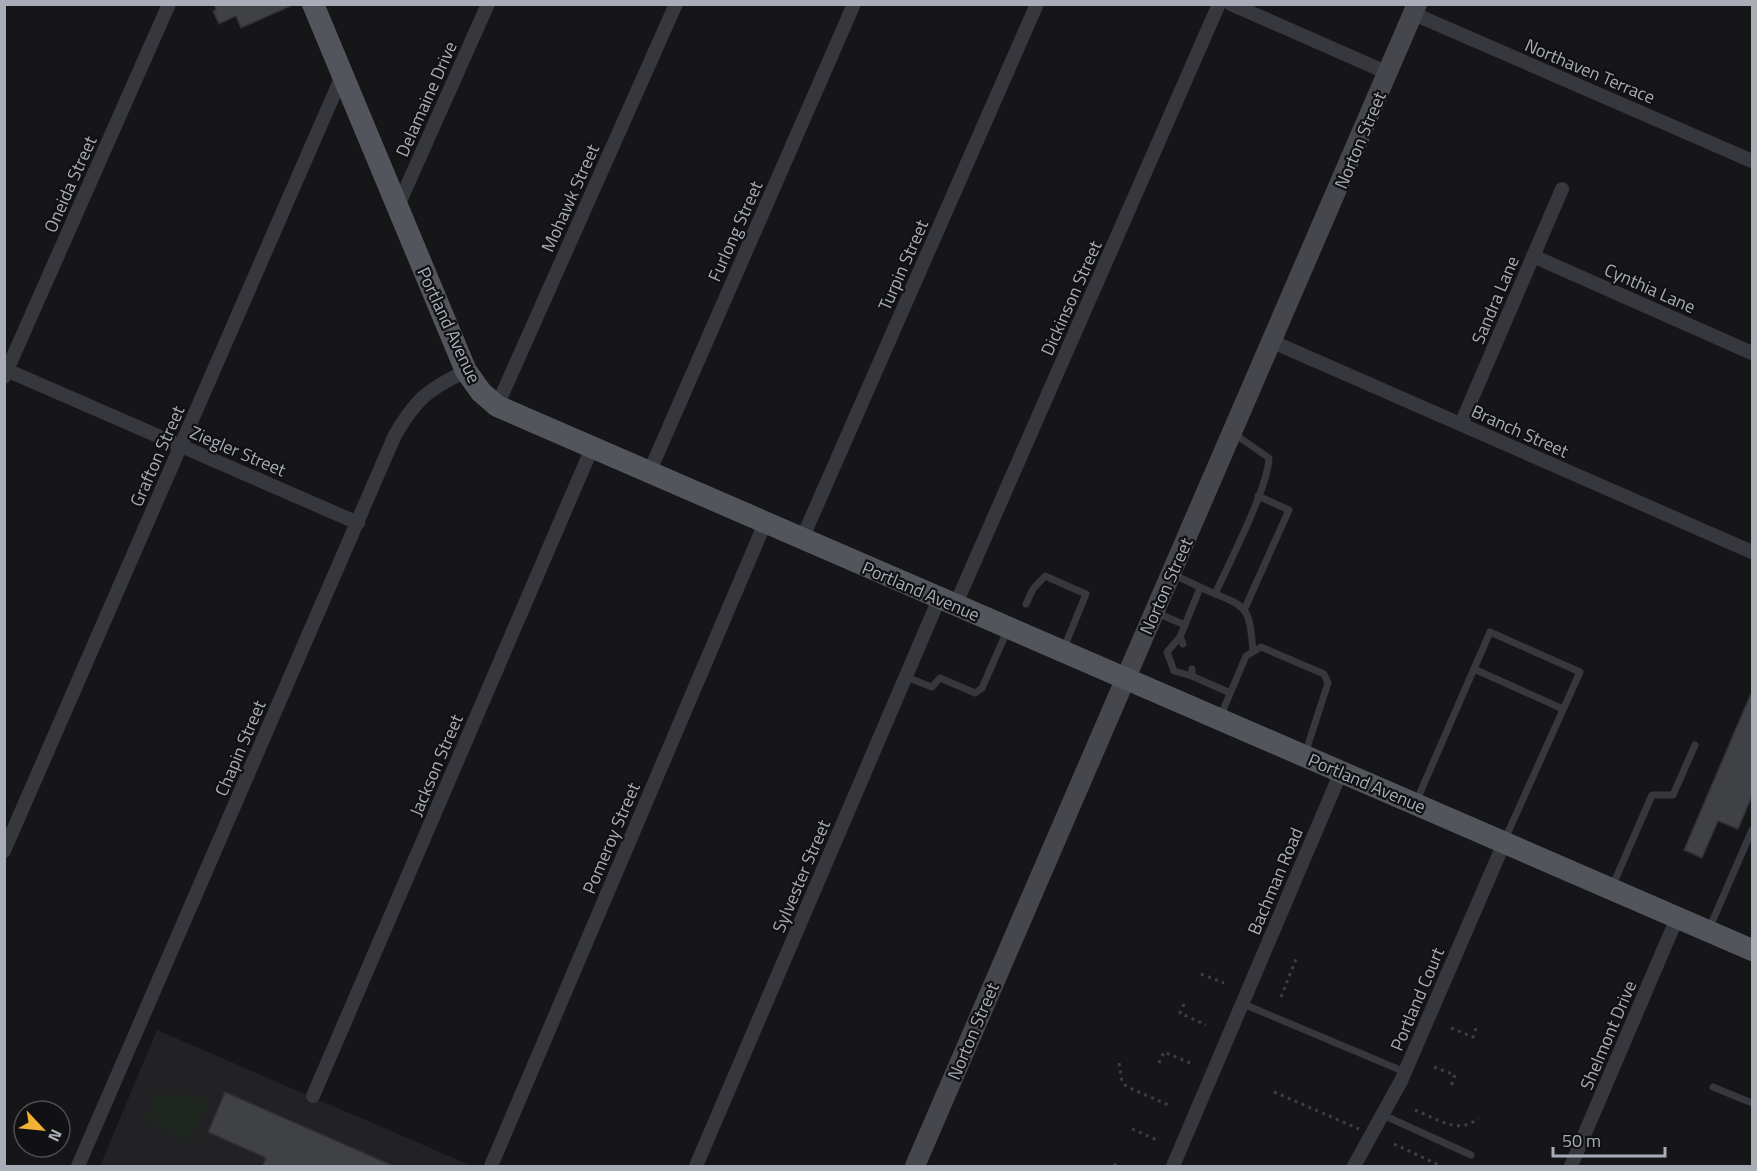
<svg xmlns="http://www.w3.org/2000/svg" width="1757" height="1171" font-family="'Titillium Web',sans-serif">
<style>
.built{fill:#222225}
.green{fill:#1e261f}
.building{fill:#404145;stroke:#303034;stroke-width:1.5}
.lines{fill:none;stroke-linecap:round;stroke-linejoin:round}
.path{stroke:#3d3f44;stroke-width:3;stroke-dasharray:3 4.5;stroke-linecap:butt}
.service{stroke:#37383d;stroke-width:7}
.minor{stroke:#37383d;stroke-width:14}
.secondary{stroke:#45474d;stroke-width:20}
.primary{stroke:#53555c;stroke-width:22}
.labels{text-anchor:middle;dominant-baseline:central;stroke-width:4.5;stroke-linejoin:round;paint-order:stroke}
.street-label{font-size:18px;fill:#a8adb8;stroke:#111113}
</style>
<rect width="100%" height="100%" fill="#161618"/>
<path class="built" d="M157,1030L472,1166H100Z"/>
<path class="green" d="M187,1094L210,1100L191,1142L144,1122L155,1095Z"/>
<g class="building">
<path d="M214,4H295L241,28L236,16L219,24L213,11L216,10Z"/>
<path d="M1752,691V796L1738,829L1718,821L1702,858L1684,850Z"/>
<path d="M225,1092L396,1167H262L266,1158L208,1132Z"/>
</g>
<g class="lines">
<g class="path">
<path d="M1201,974L1224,983"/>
<path d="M1281,997L1296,959"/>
<path d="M1184,1004L1180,1013L1206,1025"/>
<path d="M1451,1028L1473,1037L1476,1028"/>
<path d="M1119,1063L1122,1082L1127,1087L1171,1106"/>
<path d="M1159,1063L1164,1052L1190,1063"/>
<path d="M1434,1067L1455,1075L1451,1086"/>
<path d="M1274,1092L1359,1129"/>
<path d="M1415,1110C1436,1118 1459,1136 1478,1118"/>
<path d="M1132,1129L1157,1140"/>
<path d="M1394,1144L1441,1166"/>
<path d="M1114,1166L1117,1161"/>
</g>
<g class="service">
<path d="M1172,574L1215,594C1229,563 1268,488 1269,458L1233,433"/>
<path d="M1215,594C1251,607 1249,613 1253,650"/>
<path d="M1026,604L1033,589L1045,576L1086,594L1064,648"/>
<path d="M1245,608L1289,510L1258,496"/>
<path d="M1157,613L1185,625"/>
<path d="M1180,637L1167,652L1174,671L1192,676"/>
<path d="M1183,644L1180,637L1200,588"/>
<path d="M1192,669V676L1228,692"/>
<path d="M1474,669L1563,709"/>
<path d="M906,677L932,687L940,678L975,693L982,688L1007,631"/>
<path d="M1221,715L1246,656L1261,647L1324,674L1328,683L1305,754"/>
<path d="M1416,802L1490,632L1580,672L1505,839"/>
<path d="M1612,887L1652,795H1673L1695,745"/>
<path d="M1709,929L1752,830"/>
<path d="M1241,1003L1405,1072"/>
<path d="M1713,1087L1752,1103"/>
<path d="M1383,1115L1471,1155"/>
</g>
<g class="minor">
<path d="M1231,4L1388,73"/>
<path d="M1414,14L1752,161"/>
<path d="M397,208L488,4"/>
<path d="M1533,256L1752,353"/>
<path d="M1273,342L1752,552"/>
<path d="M4,369L358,523"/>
<path d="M4,377L169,4"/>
<path d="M497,406L676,4"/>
<path d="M1461,424L1562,189"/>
<path d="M649,473L854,4"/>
<path d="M802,539L1037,4"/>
<path d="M955,606L1219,4"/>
<path d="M4,851L342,76"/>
<path d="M313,1096L592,448"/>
<path d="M78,1166L395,435C417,398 427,390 466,371"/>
<path d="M491,1166L765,523"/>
<path d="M696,1166L939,599"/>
<path d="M1173,1166L1341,772"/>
<path d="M1354,1166L1401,1081L1504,843"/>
<path d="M1571,1166L1677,918"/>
</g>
<path class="secondary" d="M915,1166L1417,4"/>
<path class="primary" d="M313,4L466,371L481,392L497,406L1752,950"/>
</g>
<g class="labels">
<g class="street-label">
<text transform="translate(1590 71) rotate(23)">Northaven Terrace</text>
<text transform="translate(426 99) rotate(-66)">Delamaine Drive</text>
<text transform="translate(1360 140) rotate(-67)">Norton Street</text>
<text transform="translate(70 184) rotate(-66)">Oneida Street</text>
<text transform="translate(570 198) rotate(-66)">Mohawk Street</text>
<text transform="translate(735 231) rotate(-66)">Furlong Street</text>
<text transform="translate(903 265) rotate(-66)">Turpin Street</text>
<text transform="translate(1650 288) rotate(24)">Cynthia Lane</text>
<text transform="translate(1071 298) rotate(-66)">Dickinson Street</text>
<text transform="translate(1495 300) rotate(-67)">Sandra Lane</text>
<text transform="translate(449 325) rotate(65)">Portland Avenue</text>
<text transform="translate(1520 431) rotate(24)">Branch Street</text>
<text transform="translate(238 451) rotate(23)">Ziegler Street</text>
<text transform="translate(157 456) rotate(-66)">Grafton Street</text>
<text transform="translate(1166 586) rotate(-66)">Norton Street</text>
<text transform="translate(921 591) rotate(23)">Portland Avenue</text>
<text transform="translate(240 748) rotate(-67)">Chapin Street</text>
<text transform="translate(436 765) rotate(-67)">Jackson Street</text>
<text transform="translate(1367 783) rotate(23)">Portland Avenue</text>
<text transform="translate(611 838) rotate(-67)">Pomeroy Street</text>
<text transform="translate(801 876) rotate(-67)">Sylvester Street</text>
<text transform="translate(1275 881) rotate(-67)">Bachman Road</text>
<text transform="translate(1417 999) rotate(-67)">Portland Court</text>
<text transform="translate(973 1031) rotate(-67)">Norton Street</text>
<text transform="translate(1608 1035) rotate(-67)">Shelmont Drive</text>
</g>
</g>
<rect width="1757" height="1171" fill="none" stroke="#a8adb8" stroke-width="12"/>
<g transform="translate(42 1129) rotate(116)"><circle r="28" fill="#111113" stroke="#4d4f55" stroke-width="1.5"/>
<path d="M0-4.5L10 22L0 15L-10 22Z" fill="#f2b134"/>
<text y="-9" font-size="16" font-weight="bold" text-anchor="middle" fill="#a8adb8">N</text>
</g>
<path d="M1553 1147v9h112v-9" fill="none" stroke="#a8adb8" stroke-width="3"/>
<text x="1562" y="1147" font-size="18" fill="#a8adb8" stroke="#111113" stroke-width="4.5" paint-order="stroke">50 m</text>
</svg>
